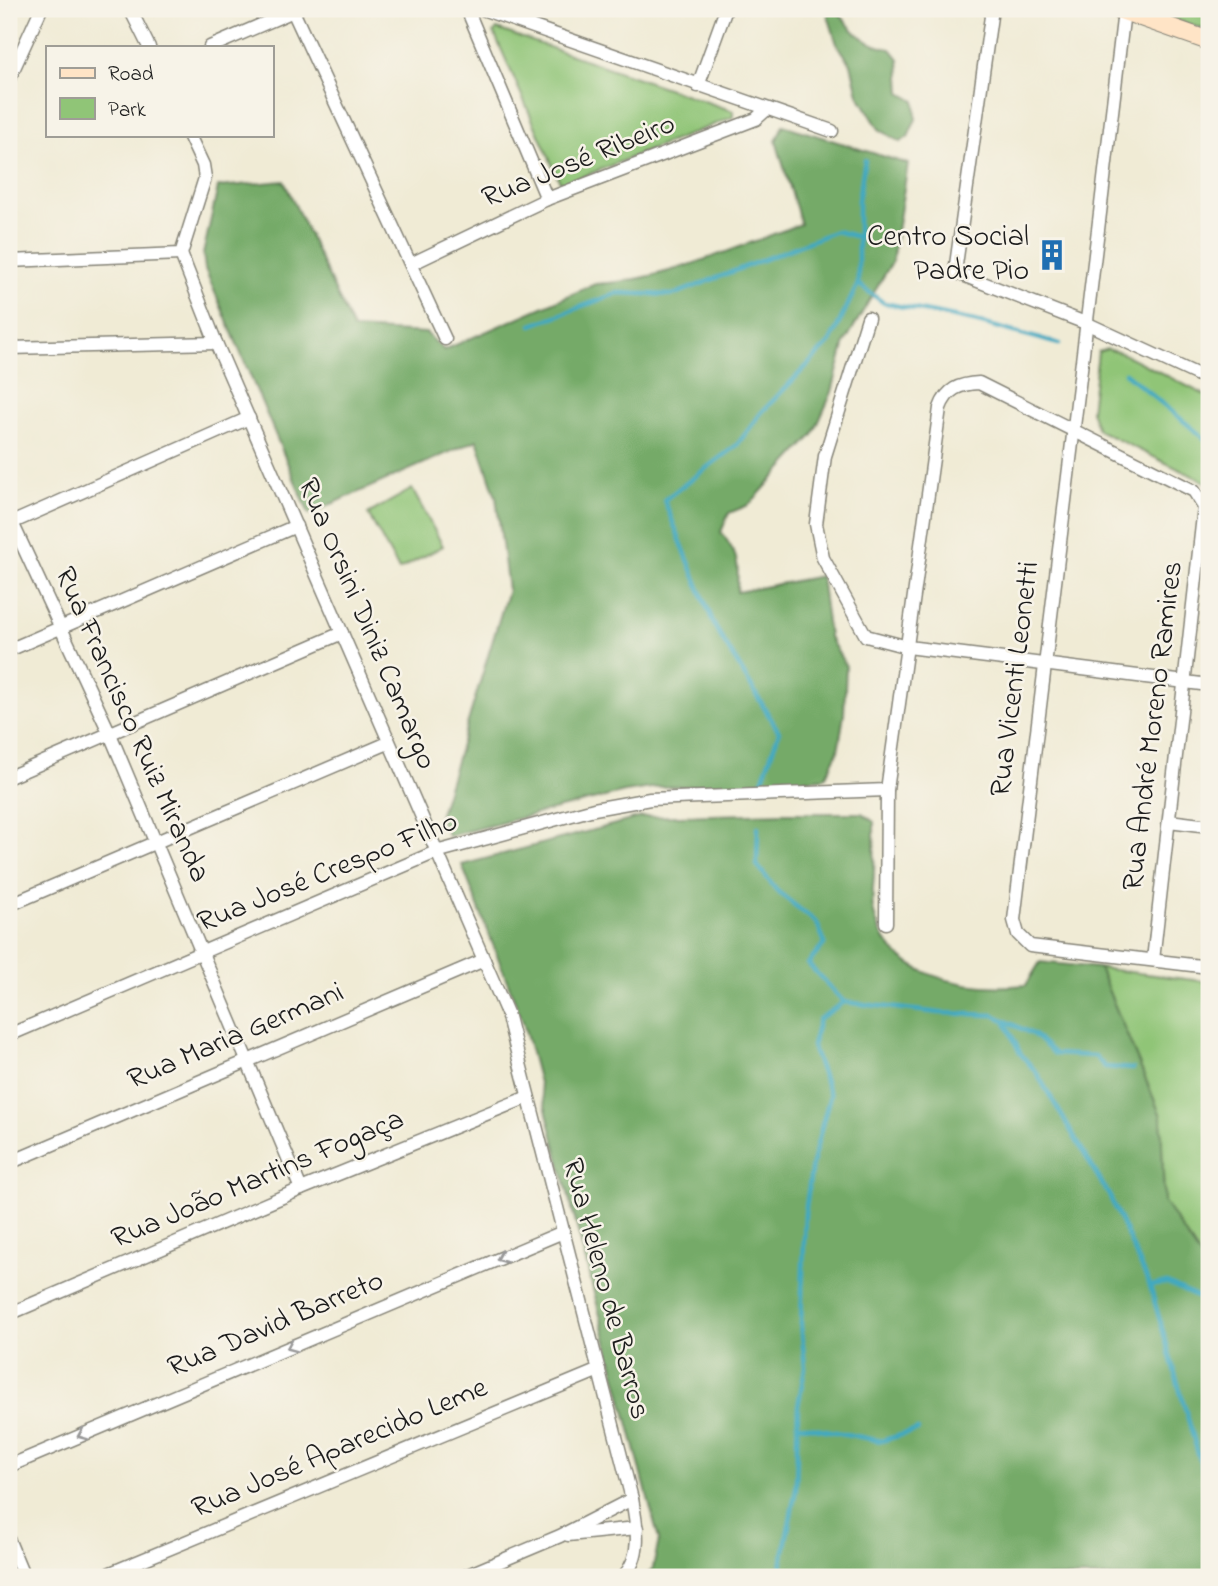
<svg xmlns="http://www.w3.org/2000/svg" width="1218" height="1586" font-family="'Indie Flower',sans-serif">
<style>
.green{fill:#90c577;stroke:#56704a;stroke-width:2}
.forest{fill:#74aa68;stroke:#486342;stroke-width:2}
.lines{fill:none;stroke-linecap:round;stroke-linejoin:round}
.stream{stroke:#41a9c1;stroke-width:4.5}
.minor-casing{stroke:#868478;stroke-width:15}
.secondary-casing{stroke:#868478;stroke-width:20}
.minor{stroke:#fff;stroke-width:12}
.secondary{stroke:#ffe4c6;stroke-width:18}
.oneway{stroke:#999}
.labels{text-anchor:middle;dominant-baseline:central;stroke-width:5;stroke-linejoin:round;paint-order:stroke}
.street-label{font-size:30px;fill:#1c1c1c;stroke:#f7f3e8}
.poi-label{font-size:30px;fill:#1c1c1c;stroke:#f7f3e8;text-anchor:end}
</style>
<rect width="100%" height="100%" fill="#f7f3e8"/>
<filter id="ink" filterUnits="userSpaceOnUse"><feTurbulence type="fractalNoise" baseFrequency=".0143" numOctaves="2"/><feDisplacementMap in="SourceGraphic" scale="14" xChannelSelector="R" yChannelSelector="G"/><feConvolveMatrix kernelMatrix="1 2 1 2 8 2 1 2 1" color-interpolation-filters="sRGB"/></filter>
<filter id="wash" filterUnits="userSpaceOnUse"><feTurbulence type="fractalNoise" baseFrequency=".00686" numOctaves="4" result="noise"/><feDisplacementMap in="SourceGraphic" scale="28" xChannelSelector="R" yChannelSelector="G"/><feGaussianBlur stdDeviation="1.57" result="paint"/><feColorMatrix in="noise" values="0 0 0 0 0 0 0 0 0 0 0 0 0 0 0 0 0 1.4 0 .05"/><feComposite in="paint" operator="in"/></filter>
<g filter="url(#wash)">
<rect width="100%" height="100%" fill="#f0ebd5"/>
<g class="green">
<path d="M1153,9H1209V31L1161,15Z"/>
<path d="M497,29L733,111V117L564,184L559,180L494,33Z"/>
<path d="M1107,349L1124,354L1209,397V484L1098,430L1091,411L1098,352Z"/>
<path d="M412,489L443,546L399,570L368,514Z"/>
<path d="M1099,968L1209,982V1270L1164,1202L1161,1116Z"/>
</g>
<g class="forest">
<path d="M826,9H837C849,29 866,46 891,49L899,59L901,93L915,101L916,119L908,137L900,142L879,129L858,94L851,64L837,44Z"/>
<path d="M783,125L908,164L892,262L845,342L832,392L813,435L749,505L729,513L721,532C739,556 739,562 737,592L821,576L829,637L846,666L844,715L838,751L825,778L739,785L658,787L625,792L448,836L439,817L508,590L496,497L477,440L309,514L205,269L203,254L218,187L284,181L353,329L426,333L444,350L595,284C665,281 735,247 801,224L776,141Z"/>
<path d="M784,813H862L874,822C874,838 875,855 874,871C874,883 871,897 873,909C886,978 967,991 1026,985L1040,962L1099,968L1161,1116L1164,1202L1209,1270V1577H645L653,1568L659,1540L523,1022L462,865L642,817Z"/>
</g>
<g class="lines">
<g class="stream">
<path d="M858,284L884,303L974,321L1059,344"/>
<path d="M532,325L618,293L673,295L836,231L858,237"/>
<path d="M1125,373L1209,442"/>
<path d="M762,781L779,732L715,627L664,500L737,445L761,413L830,342L858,284V200L865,160"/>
<path d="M758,827L757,865L777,891L817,923L825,943L808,964L844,1002L819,1019L812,1046L830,1095L812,1164L805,1214L801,1323L805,1368L798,1406L796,1489L779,1577"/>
<path d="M844,1002L940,1013L994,1015L1034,1035L1055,1054L1095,1056L1105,1067L1133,1069"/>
<path d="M1006,1023L1020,1053L1036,1072L1110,1197L1150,1286L1209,1492"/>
<path d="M1150,1286L1167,1283L1209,1303"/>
<path d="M800,1425L881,1441L918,1430"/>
</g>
</g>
</g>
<g filter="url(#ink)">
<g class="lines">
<defs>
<g id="minor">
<path d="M130,9L149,47"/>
<path d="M292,9L445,339"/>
<path d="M467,9L547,199"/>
<path d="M482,9L832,131"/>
<path d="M992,9L955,272L1088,324L1209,380"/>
<path d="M1124,11C1089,314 1049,616 1014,920L1018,934L1030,946L1209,967"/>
<path d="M210,47L298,9"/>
<path d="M9,79L41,9"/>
<path d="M698,86L726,9"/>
<path d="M181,254L216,343L507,1013L632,1499C637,1526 643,1556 623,1577"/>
<path d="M9,261L181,254L205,178L203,165L189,135"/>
<path d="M411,264L547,199L756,119L766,110"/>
<path d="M868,318L825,456L816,524L823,558L866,636L908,647L1209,685"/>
<path d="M9,348L216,343"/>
<path d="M9,516L110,734L301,1189"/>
<path d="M9,524L249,418"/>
<path d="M9,650L296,526"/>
<path d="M9,777L342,633"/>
<path d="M1169,821L1209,826"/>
<path d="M9,905L388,743"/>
<path d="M886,923L887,790L940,408C947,389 959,384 979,383L1194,491L1204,507L1153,960"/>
<path d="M9,1035L436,852L594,809L650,799L887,790"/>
<path d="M9,1163L484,960"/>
<path d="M9,1314L301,1189L528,1097"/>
<path d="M9,1466L563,1232"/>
<path d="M568,1535L637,1528"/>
<path d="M9,1541L24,1577"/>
<path d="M101,1577L599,1370"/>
<path d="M463,1577L560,1536L632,1499"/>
</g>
<path id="secondary" d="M1118,9L1209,41"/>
</defs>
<use href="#minor" class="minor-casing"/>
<use href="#secondary" class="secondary-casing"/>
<use href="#minor" class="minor"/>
<use href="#secondary" class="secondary"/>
</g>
<defs><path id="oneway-chevron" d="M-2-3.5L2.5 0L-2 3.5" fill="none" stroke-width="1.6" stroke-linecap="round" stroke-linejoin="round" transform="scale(1.75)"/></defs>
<g class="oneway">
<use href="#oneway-chevron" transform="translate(501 1258) rotate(157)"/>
<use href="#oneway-chevron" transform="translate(291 1347) rotate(157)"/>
<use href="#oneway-chevron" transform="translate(82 1435) rotate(157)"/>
</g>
</g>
<defs>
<symbol id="building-bare" viewBox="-9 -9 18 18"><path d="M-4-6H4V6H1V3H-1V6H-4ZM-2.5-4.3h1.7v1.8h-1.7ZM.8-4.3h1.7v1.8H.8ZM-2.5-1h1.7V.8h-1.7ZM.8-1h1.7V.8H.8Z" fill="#1f6fb2" stroke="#f7f3e8" stroke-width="2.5" paint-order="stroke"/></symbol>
</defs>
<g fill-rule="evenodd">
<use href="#building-bare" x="1030" y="233" width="44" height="44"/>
</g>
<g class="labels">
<g class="street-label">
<text transform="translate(579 162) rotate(-22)">Rua José Ribeiro</text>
<text transform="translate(366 624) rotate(67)">Rua Orsini Diniz Camargo</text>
<text transform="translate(1016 679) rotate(-83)">Rua Vicenti Leonetti</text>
<text transform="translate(131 725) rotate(66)">Rua Francisco Ruiz Miranda</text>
<text transform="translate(1154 726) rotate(-83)">Rua André Moreno Ramires</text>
<text transform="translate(328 873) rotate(-22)">Rua José Crespo Filho</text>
<text transform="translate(236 1037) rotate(-23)">Rua Maria Germani</text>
<text transform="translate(258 1180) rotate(-23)">Rua João Martins Fogaça</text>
<text transform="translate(605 1289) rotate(75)">Rua Heleno de Barros</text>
<text transform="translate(276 1325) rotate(-23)">Rua David Barreto</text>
<text transform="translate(340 1449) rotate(-23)">Rua José Aparecido Leme</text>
</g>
<g class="poi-label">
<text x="1029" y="238">Centro Social<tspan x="1029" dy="34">Padre Pio</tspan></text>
</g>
</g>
<rect width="1218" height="1586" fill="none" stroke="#f7f3e8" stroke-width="35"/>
<rect x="46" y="46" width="228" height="91" fill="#f7f3e8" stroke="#9f9d96" stroke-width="2"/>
<rect x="60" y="68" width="35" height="10" fill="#ffe4c6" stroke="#9f9d96" stroke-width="2"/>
<text x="108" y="80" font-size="21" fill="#1c1c1c">Road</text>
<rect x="60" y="98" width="35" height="21" fill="#90c577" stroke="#9f9d96" stroke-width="2"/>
<text x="108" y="116" font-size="21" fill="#1c1c1c">Park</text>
</svg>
